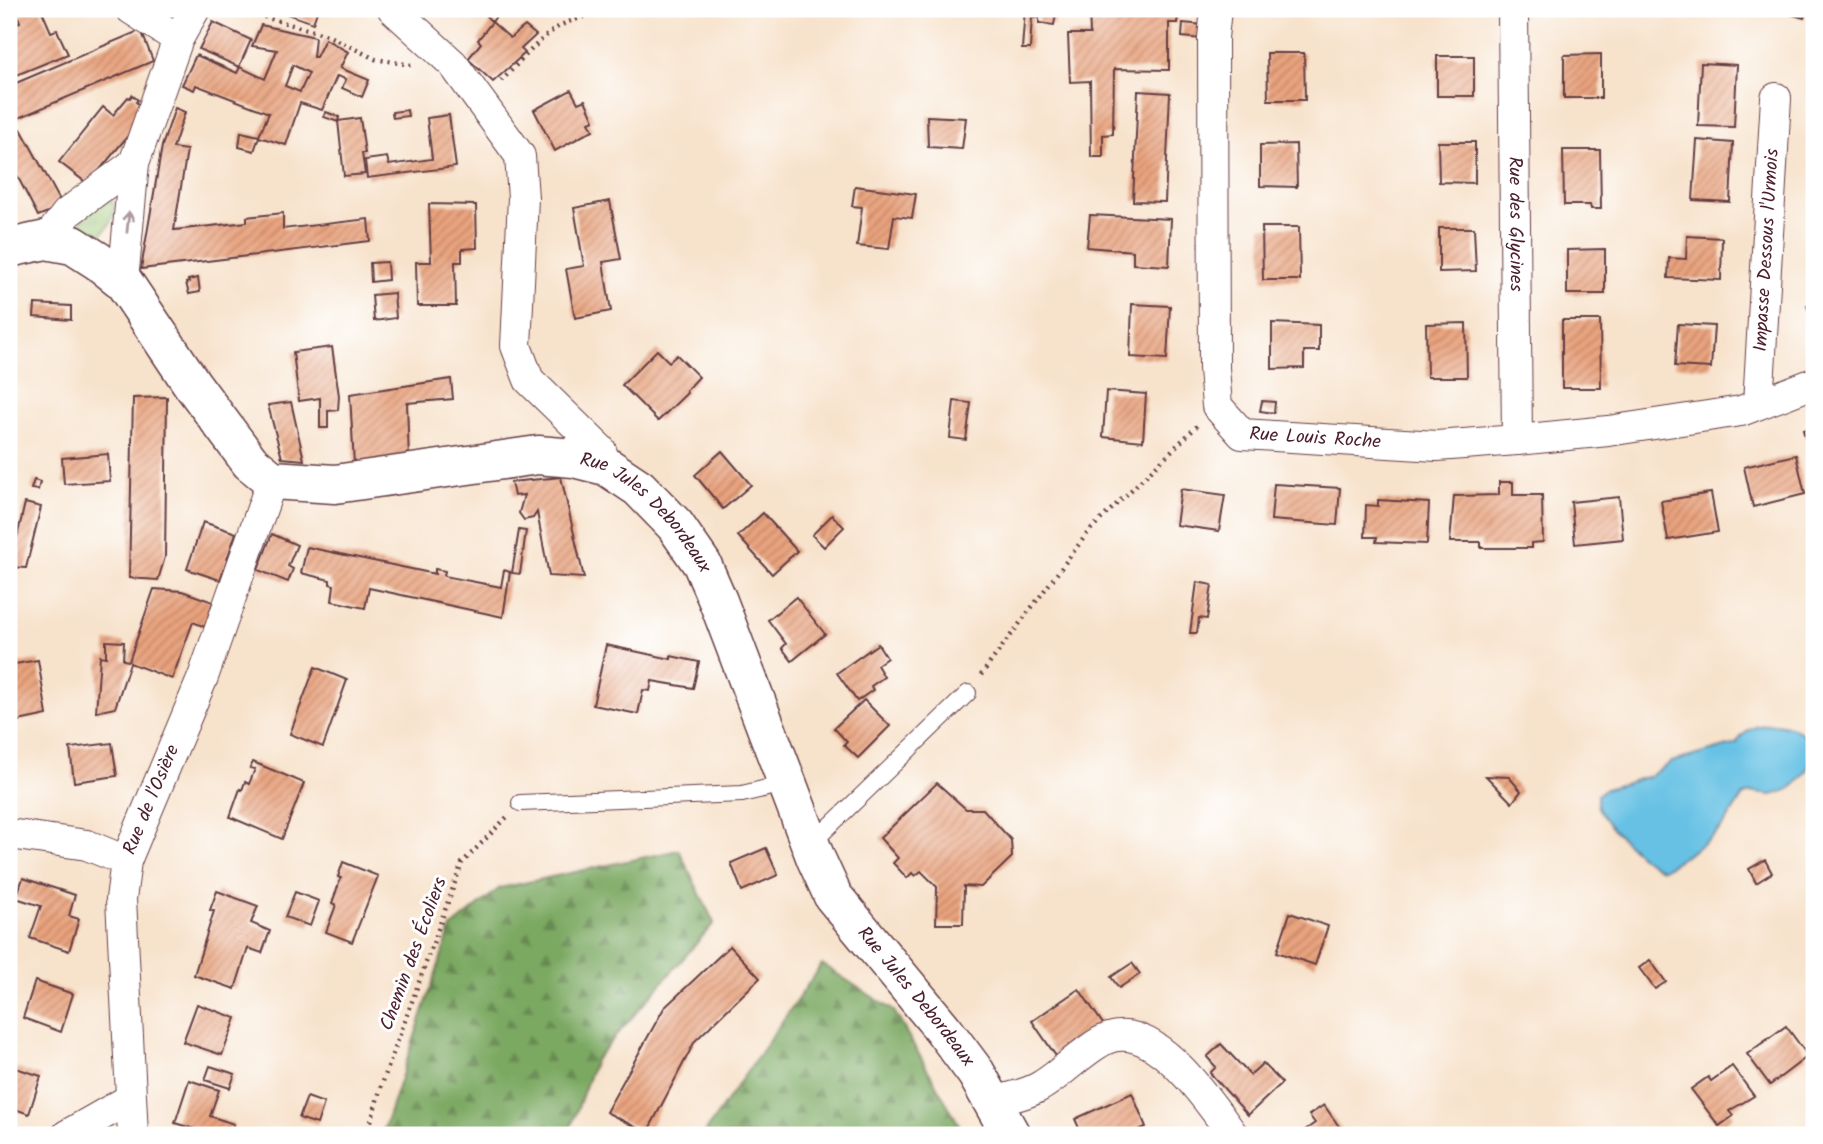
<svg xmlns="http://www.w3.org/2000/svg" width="1823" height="1144" font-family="Kalam,sans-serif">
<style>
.grass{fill:url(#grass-tufts);stroke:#72714d;stroke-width:2}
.forest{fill:url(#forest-firs);stroke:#626446;stroke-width:2}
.water{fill:#66c1e4;stroke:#587088;stroke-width:2}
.building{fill:url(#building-hatch);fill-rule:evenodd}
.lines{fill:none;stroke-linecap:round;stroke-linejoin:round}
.lane-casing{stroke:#643c43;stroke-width:18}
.street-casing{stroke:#643c43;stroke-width:32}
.secondary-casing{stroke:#643c43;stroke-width:41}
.path{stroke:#643c43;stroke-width:4.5;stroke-dasharray:2 5;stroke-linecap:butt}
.lane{stroke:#fff;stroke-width:16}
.street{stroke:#fff;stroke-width:30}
.secondary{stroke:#fff;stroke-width:38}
.oneway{stroke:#ae9aa0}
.labels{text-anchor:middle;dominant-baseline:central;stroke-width:6;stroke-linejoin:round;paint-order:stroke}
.street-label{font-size:19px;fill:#4a1f2b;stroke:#fff}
</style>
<defs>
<pattern id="grass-tufts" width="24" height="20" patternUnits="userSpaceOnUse" patternTransform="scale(1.75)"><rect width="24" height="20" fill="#9ac36f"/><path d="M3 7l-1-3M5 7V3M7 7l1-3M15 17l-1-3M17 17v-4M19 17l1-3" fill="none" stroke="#86a760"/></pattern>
<pattern id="forest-firs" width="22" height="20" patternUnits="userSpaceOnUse" patternTransform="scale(1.75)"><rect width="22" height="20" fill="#7ba962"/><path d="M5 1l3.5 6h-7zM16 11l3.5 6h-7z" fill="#678951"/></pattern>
<pattern id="building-hatch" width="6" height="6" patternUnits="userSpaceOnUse" patternTransform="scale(1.75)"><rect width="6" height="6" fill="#e9a37e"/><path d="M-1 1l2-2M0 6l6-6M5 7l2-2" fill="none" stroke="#bf8467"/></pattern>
</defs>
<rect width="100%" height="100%" fill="#fff"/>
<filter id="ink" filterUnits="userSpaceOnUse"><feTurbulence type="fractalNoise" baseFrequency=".0143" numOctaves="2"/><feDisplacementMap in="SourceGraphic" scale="14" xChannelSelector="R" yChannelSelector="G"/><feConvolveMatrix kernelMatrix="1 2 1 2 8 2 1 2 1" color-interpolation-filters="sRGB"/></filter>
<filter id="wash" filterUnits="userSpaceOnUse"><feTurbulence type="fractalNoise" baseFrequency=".00686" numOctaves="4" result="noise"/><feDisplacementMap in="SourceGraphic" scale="28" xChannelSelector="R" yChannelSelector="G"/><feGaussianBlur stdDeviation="1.57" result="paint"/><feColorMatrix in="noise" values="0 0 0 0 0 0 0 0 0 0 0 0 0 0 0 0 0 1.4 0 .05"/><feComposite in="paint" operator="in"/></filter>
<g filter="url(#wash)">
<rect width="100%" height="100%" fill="#f7e2cb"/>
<path class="grass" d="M111,196C119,212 108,236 90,239L80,230C82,211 95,205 111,196Z"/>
<g class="forest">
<path d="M679,850L714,923L595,1060L568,1135H382L451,928L500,888Z"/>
<path d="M822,964L894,1011L965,1135H703Z"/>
</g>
<path class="water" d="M1775,724C1803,727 1823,744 1806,772C1801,778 1797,784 1791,788C1786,791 1777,794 1771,795C1762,795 1753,790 1745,795C1739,798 1728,822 1720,829C1705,844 1682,858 1663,869C1647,867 1604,823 1598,807C1597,804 1597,798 1597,795L1606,789L1650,776L1672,762L1736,744C1746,728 1757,725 1775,724Z"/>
<g id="blocks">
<g class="building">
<path d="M15,9H41L51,32L57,30L68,54L14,76L9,63V27L20,22Z"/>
<path d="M289,9H318L313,23L287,14Z"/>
<path d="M491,9H501L492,22L486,16Z"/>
<path d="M1025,9H1057L1054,25L1039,23V18L1032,17L1030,49H1022Z"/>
<path d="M1089,9H1120V13H1138L1139,9H1179L1177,23H1169V70L1114,69L1113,134L1103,135V157H1091L1090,81L1070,82L1068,34H1090Z"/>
<path d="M1773,9H1807L1804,18Z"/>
<path d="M213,22L251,40L239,67L199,49Z"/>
<path d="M492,22L510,38L525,26L536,35L521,49L525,53L493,82L468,59L481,43L478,40Z"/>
<path d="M1183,23L1203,25L1202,39L1182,37Z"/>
<path d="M261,25L315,37L313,57H316L325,39L348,52L340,68L369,80L362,97L342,88L346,79L337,76L322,110L300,103L286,145L259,137L254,151L239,147L241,132L259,136L269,113L196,85L194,90L182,85L196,55L237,73L240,67L265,79L277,50L252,46ZM293,65L309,73L300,92L285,86Z"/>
<path d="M141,30L153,61L9,122V86Z"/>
<path d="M1267,53H1304L1305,100H1268Z"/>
<path d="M1601,54V98H1564V55Z"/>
<rect x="1437" y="56" width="37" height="40"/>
<path d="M1701,63L1737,65L1734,127L1698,126Z"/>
<path d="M571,90L578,103L585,100L594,120L589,122L593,130L555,151L534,110Z"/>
<path d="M1138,91L1170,93L1165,202L1133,201Z"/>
<path d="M132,95L138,100L136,102L145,109L132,131L88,184L59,162L103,107L113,115L128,97L130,98Z"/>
<path d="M175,108L185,112L173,148L187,150L174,230L247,222V217L283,213V229L368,219L370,241L141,269L162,146Z"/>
<path d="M407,110L408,116L393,118L392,112Z"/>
<path d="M326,112L339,117L338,122L324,117Z"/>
<path d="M449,115L456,167L367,178L365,160L387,157L389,165L432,159L427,118Z"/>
<path d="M927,116L966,118L962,149L928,147Z"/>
<path d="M360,118L365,153H362L365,174L344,176L338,121Z"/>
<path d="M21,129L63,206L38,216L9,160V135Z"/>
<path d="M1697,140L1733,143L1730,202L1693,200Z"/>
<path d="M1438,142H1475V183L1439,182Z"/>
<path d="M1296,144L1297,187L1260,186V145Z"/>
<path d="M1563,150H1600L1601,209H1591L1590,205H1564Z"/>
<path d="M855,186L916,194L912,218L894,216L889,249L857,246L862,207L852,206Z"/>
<path d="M610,201L621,259L603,262L611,311L575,318L566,269L584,266L574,208Z"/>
<path d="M429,204L476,205L477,248L462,249V262H455L456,306H417L416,262H431Z"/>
<path d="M1090,215L1171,219L1169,266L1133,264V251L1087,247Z"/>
<path d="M1262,227H1299L1300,280H1263Z"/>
<path d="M1439,228H1474L1476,271L1439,272Z"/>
<path d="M1687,236L1722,238L1721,280L1668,278L1669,258L1686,259Z"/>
<path d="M1605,249V294H1567V250Z"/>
<path d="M387,262L388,280L371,282L370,263Z"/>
<path d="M198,278L200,292L189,294L186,283L189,282L188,280Z"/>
<path d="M394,293L396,318L374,321L372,295Z"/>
<path d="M35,304L71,306V320L34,317Z"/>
<path d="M1132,304L1170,306L1167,359L1130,357Z"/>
<path d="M1814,304V329L1807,306Z"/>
<path d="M1562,320H1600L1601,388H1562Z"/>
<path d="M1272,323L1319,325V351H1304V368L1272,369Z"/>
<path d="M1466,323L1467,377H1427L1426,324Z"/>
<path d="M1678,324L1714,326L1711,368L1675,366Z"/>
<path d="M332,347L339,396L338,410L328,411V428H320V398L299,401L293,352Z"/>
<path d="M657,350L669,362L677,355L699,377L686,391L687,393L658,421L622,385Z"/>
<path d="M451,379L453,399L407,403L409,461L354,465L350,394Z"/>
<path d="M1106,391L1146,394L1143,441L1103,437Z"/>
<path d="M167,397L165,557L158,580L129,578L133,398Z"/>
<path d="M954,401L971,403L966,440L950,438Z"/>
<path d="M1262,401L1275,402L1274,413L1260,411Z"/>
<path d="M291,402L304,460L282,458L268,405Z"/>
<path d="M1814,427V463L1803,430Z"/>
<path d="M722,451L751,485L723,509L695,475Z"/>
<path d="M108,454L110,481L64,484L62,458Z"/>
<path d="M1796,455L1805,494L1753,507L1744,467Z"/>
<path d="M561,477L584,578L549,576L537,512L533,518L524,520L519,513L524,495L514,496L511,482Z"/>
<path d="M34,480L40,482L38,490L31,489Z"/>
<path d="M1499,482H1513V495H1542L1543,542L1531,543V548H1481V542H1450L1454,496L1499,495Z"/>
<path d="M1274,484L1340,488L1337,525L1271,520Z"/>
<path d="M1181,489L1225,495L1219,531L1176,525Z"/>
<path d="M1711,493L1718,532L1668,540L1661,501Z"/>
<path d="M1619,497L1623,539L1575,544L1571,502Z"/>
<path d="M1378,500L1429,503L1427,544L1376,542L1377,537H1365L1366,505L1378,506Z"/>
<path d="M25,503L41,507L26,568L10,567Z"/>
<path d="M763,513L797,551L772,574L738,536Z"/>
<path d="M832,515L844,527L824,547L812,535Z"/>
<path d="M203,522L236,533L220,580L187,569Z"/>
<path d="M519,530L526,531L520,574L512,573Z"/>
<path d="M272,534L297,545L288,566L293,569L288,582L258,570Z"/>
<path d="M307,547L435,574V569L445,571L444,576L501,587L504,570L510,572L503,617L369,588L365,608L332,601L334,585L330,584V580L301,573Z"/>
<path d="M1197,582L1212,585L1207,619L1199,618L1197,633H1190Z"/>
<path d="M154,589L182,591L213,602L205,627L193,622L172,679L130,663L115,708L96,712L100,656L106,657V641L124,642L123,660L129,661Z"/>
<path d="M796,597L825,634L792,661L782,648L786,644L768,620Z"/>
<path d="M878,644L887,658L877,665L884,677L871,686L873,690L857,701L837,673Z"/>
<path d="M606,645L671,659V656L699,662L693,688L652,681L650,691L643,690L638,714L593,705Z"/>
<path d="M38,660L47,715L9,723V665Z"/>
<path d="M315,667L347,680L323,747L290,734Z"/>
<path d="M864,700L890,726L858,758L844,745L847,742L834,728Z"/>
<path d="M112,743L117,776L74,782L70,748Z"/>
<path d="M253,762L304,783L282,839L230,817L240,789L242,790L245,782L249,784L255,769L250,768Z"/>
<path d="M1486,776L1509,777L1521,791L1512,803Z"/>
<path d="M937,783L966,809H983L1011,840L1012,857L981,887L964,886L963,924H936L937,887L921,871L915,876L912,873L907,878L893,863L898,858L880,838Z"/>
<path d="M766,848L778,875L742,891L731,863Z"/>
<path d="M1765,860L1772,873L1756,883L1749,869Z"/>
<path d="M343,862L378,876L352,942L326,932L336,905L332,903L341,878L338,877Z"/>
<path d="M23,878L75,895L69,916L79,919L69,951L30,938L41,906L16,898Z"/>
<path d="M217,891L258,906L251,923L270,931L262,953L248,948L235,989L194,975L214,911L210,910Z"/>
<path d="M295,892L319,901L310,926L285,917Z"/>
<path d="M1290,913L1328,926L1315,965L1277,952Z"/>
<path d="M730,946L760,978L695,1041L647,1133L606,1112L664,1008Z"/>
<path d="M1650,960L1666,982L1655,989L1639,968Z"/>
<path d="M1132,963L1140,974L1119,988L1111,977Z"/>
<path d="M35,981L73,994L61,1032L23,1018Z"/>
<path d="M1079,989L1103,1024L1056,1056L1032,1021Z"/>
<path d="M197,1004L236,1018L222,1055L183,1042Z"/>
<path d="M1786,1026L1808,1056L1770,1085L1747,1054Z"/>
<path d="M1221,1044L1250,1075L1263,1063L1282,1083L1248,1115L1210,1073L1216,1067L1207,1057Z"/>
<path d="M9,1066L41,1076L29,1114L9,1107Z"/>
<path d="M210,1066L235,1074L230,1088L205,1080Z"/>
<path d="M1732,1066L1754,1096L1729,1111L1733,1116L1719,1126L1691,1089L1708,1077L1711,1081Z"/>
<path d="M189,1080L219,1090L210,1116L234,1124L230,1135H213L175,1123Z"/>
<path d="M1132,1093L1146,1127L1127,1135H1082L1075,1119Z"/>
<path d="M307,1097L324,1103L317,1124L299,1118Z"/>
<path d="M1324,1105L1345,1135H1298L1315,1123L1309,1115Z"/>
</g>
</g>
</g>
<g filter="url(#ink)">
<use href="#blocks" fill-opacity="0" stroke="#643c43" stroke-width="2"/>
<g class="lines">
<defs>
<g id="lane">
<path d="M520,803L742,794L788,783"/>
<path d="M810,845L968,693"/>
</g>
<g id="street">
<path d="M131,9L178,39"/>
<path d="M393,9L453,64L520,156L523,198L516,346L529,380L601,450L606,466"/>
<path id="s1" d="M1216,9L1213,38L1214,368L1217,406L1242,434L1437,446L1517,440L1608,431L1741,411L1814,383"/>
<path id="s2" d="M1513,9L1517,440"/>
<path d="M46,240L67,213L134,163"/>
<path d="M123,281L134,163L178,39L195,9"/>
<path id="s3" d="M1758,404L1776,98"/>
<path d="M9,834L87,845L126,861"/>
<path d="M993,1102C1007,1098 1025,1095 1039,1087C1060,1076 1088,1045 1109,1038C1156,1021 1210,1103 1233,1135"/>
<path d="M67,1135L130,1099"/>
<path id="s4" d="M133,1135L121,899L126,861L203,677L272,480"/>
</g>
<g id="secondary">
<path id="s5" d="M9,248L46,240L73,245L98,261L123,281L192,384L250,462L272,480L335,484L538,455L574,458L606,466L639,488L675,525L702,564L718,601L816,859L833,896L943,1029L976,1073L1011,1135"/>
</g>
</defs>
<use href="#lane" class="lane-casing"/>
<use href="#street" class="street-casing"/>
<use href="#secondary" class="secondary-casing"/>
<g class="path">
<path d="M237,9L327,35L375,59L411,65"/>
<path d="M501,81C519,63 537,41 558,27C570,19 587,19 598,9"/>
<path d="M981,675L1089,531L1197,426"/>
<path d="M367,1135L381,1087L462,863L507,817"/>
</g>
<use href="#lane" class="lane"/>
<use href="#street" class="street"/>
<use href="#secondary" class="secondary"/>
</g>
<defs><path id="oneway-shaft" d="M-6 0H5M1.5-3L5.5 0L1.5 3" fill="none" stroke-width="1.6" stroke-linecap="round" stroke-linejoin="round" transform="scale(1.75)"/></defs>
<use class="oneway" href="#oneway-shaft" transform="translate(128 222) rotate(-84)"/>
</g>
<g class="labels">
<g class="street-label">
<text stroke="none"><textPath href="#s2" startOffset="215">Rue des Glycines</textPath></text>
<text stroke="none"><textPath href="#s3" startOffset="154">Impasse Dessous l'Urmois</textPath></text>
<text stroke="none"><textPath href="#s1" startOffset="508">Rue Louis Roche</textPath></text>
<text stroke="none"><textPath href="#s5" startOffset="774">Rue Jules Debordeaux</textPath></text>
<text stroke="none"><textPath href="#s4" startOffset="341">Rue de l'Osière</textPath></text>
<text transform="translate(414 954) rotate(-70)">Chemin des Écoliers</text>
<text stroke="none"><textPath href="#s5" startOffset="1340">Rue Jules Debordeaux</textPath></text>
</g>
</g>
<rect width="1823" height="1144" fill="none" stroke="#fff" stroke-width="35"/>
</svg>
